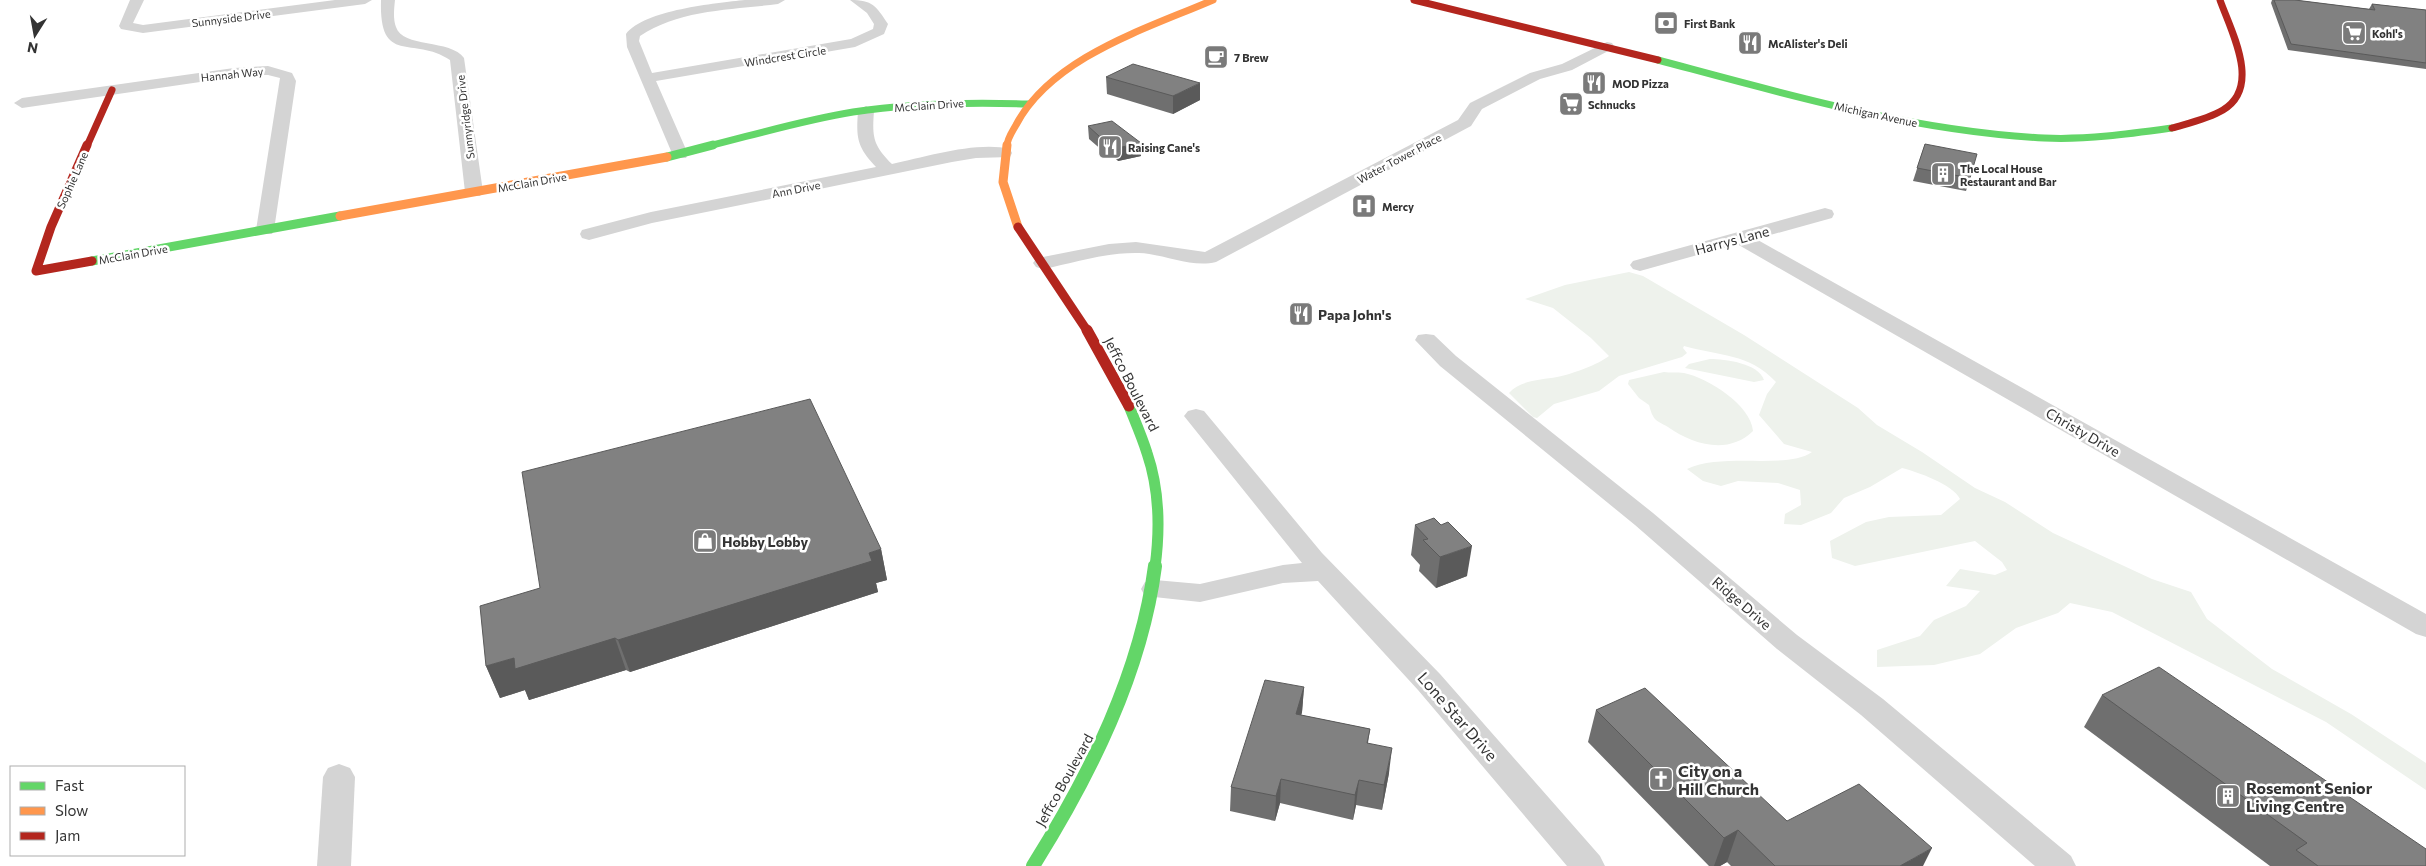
<svg xmlns="http://www.w3.org/2000/svg" width="2426" height="866" font-family="Commissioner,sans-serif">
<style>
.green{fill:#eef2ec}
.lines{fill:none;stroke-linecap:round;stroke-linejoin:round}
.street{fill:#d4d4d4;fill-rule:evenodd}
.fast-far3{stroke:#63d668;stroke-width:7}
.fast-far2{stroke:#63d668;stroke-width:9}
.fast-far1{stroke:#63d668;stroke-width:11}
.fast{stroke:#63d668;stroke-width:14}
.slow-far1{stroke:#ff974d;stroke-width:7}
.slow{stroke:#ff974d;stroke-width:9}
.jam-far2{stroke:#b3261e;stroke-width:7}
.jam-far1{stroke:#b3261e;stroke-width:9}
.jam{stroke:#b3261e;stroke-width:11}
.wall{fill:#6f6f6f}
.shaded-wall{fill:#5a5a5a}
.building{fill:#818181;stroke:#5a5a5a}
.labels{text-anchor:middle;dominant-baseline:central;stroke-width:5;stroke-linejoin:round;paint-order:stroke}
.far-street-label{font-size:11px;fill:#333;stroke:#fff}
.far-poi-label{font-size:11px;font-weight:bold;fill:#333;stroke:#fff;text-anchor:start}
.street-label{font-size:14px;fill:#333;stroke:#fff}
.poi-label{font-size:14px;font-weight:bold;fill:#333;stroke:#fff;text-anchor:start}
.near-street-label{font-size:16px;fill:#333;stroke:#fff}
.near-poi-label{font-size:16px;font-weight:bold;fill:#333;stroke:#fff;text-anchor:start}
</style>
<rect width="100%" height="100%" fill="#fff"/>
<g class="green">
<path d="M1629,272L1643,276L1744,335L1858,408L1877,425L1922,452L1975,488L2005,502L2053,533L2152,579L2191,592L2207,619L2272,669L2351,714L2426,763V790L2326,722L2112,612L2070,603L2058,613L2016,628L1980,654L1934,665L1877,667V650L1920,636L1934,620L1966,606L1980,591L1946,586L1960,569L1995,575L2007,570L2002,562L1975,541L1855,566L1832,558L1830,541L1866,522L1889,517L1941,515L1960,499C1953,484 1917,472 1902,468L1870,487L1844,498L1831,513L1801,525L1784,524L1785,514L1801,505L1800,490L1778,483L1738,481L1721,486L1703,481L1687,469C1723,452 1787,470 1812,452L1784,444L1759,415L1767,394L1776,382C1749,353 1719,356 1684,346L1683,348L1687,353L1682,357L1619,376L1599,391L1554,404L1537,418L1533,417L1509,393C1520,380 1541,380 1557,377C1570,375 1599,364 1609,356L1591,338L1553,308L1525,299L1565,285Z"/>
<path d="M1710,359C1725,359 1758,363 1764,380L1754,382L1685,368L1689,364Z"/>
<path d="M1664,372C1670,373 1677,372 1684,373C1708,378 1751,405 1753,431C1729,455 1693,445 1668,427C1663,424 1655,421 1653,416C1651,413 1650,408 1649,405L1639,398L1628,384L1629,380Z"/>
</g>
<g class="lines">
<g class="street">
<path d="M130,0H144L133,23L143,25L335,0H372L365,4L143,33L121,29L119,26Z"/>
<path d="M381,0H395C394,9 393,19 396,27C402,48 451,39 464,58L483,192L480,196H468L465,192L450,60C413,35 379,67 381,0Z"/>
<path d="M745,0H785L778,4C732,10 680,9 640,36L639,41L652,73L851,39L873,29L874,24L867,13L850,0C873,0 876,6 888,24L884,34L855,47L656,81L688,154L686,158H674L627,47L626,34C644,10 716,3 745,0Z"/>
<path d="M1607,42L1612,43L1614,46L1612,49L1572,70L1540,79L1482,109L1471,126L1216,262C1191,268 1164,254 1139,253C1107,252 1074,263 1043,269L1036,267L1033,263L1036,259L1043,257L1109,244L1136,242L1205,252L1458,120L1470,103L1530,73L1562,64Z"/>
<path d="M268,66L292,73L296,81L274,230L272,234H258L256,230L280,78L268,75H248L22,108L14,103L22,98L234,68Z"/>
<path d="M866,106L874,111C872,137 873,145 892,164C926,157 976,141 1010,149L1012,153L1010,157L976,158L952,162L652,223L589,240L582,238L580,234L582,230L651,212L876,167C857,147 856,138 858,111Z"/>
<path d="M1825,208L1832,210L1834,214L1832,218L1756,239L2426,614V637L2416,634L1737,244L1640,271L1633,269L1630,265L1633,261Z"/>
<path d="M1426,334L1434,335L1456,356L1653,513L1797,635L1883,699L2071,856L2076,866H2035L1861,715L1777,649L1635,525L1440,366L1415,340L1418,335Z"/>
<path d="M1196,409L1204,411L1322,553L1440,674L1600,856L1605,866H1567L1418,690L1318,581L1283,583L1200,602L1145,596L1141,589L1145,582L1155,580L1200,584L1283,565L1302,563L1184,416L1188,411Z"/>
<path d="M339,764L350,768L355,777L351,866H317L323,777L328,768Z"/>
</g>
<g class="fast-far3">
<path d="M1658,60C1785,94 1912,131 2044,138C2087,140 2129,134 2172,128"/>
<path d="M709,146C757,134 804,120 853,112C911,103 970,102 1028,104"/>
</g>
<g class="fast-far2">
<path d="M667,157L713,145"/>
<path d="M92,261L340,216"/>
</g>
<path class="fast-far1" d="M1129,406C1135,421 1142,437 1147,453C1159,488 1160,530 1155,567"/>
<path class="fast" d="M1033,866C1090,775 1141,673 1155,566"/>
<path class="slow-far1" d="M1007,146C1007,139 1012,132 1016,125C1052,57 1146,29 1213,0"/>
<g class="slow">
<path d="M1007,145L1003,182L1018,227"/>
<path d="M340,216L667,157"/>
</g>
<g class="jam-far2">
<path d="M1414,0L1658,60"/>
<path d="M2172,128C2189,123 2208,119 2223,110C2262,87 2231,31 2220,0"/>
<path d="M87,146L112,90"/>
</g>
<g class="jam-far1">
<path d="M87,145L51,227L36,271L92,261"/>
<path d="M1018,227L1088,332"/>
</g>
<path class="jam" d="M1087,330L1129,406"/>
</g>
<g class="wall">
<path d="M2272,0H2295L2369,9L2372,4L2426,10V69L2288,50L2271,3Z"/>
<path d="M1106,77L1200,100L1173,114L1107,94Z"/>
<path d="M1088,126L1141,156L1118,161L1115,158H1111L1089,139Z"/>
<path d="M1925,144L1970,178L1966,191L1913,181Z"/>
<path d="M1415,525L1467,576L1436,588L1419,571L1420,565L1411,555Z"/>
<path d="M881,549L887,580L876,583L878,592L630,672L626,670L529,700L525,690L500,698L486,666Z"/>
<path d="M1304,687L1302,712L1301,715L1370,729L1368,743L1389,773L1382,810L1356,805L1353,820L1280,803L1275,821L1230,811L1231,787Z"/>
<path d="M2102,695L2426,866H2270L2084,727Z"/>
<path d="M1596,710L1787,821L1923,866H1731L1727,862L1720,866H1709L1588,742Z"/>
</g>
<g class="shaded-wall">
<path d="M1200,83V100L1173,114V96Z"/>
<path d="M1141,143V156L1118,161L1117,148Z"/>
<path d="M1114,145L1115,158H1111L1110,146Z"/>
<path d="M1472,546L1467,576L1436,588L1440,557Z"/>
<path d="M881,549L887,580L876,583L878,592L630,672L618,640Z"/>
<path d="M615,638L626,670L529,700L525,690L500,698L486,666L514,658Z"/>
<path d="M1304,687L1302,712L1295,739L1296,714Z"/>
<path d="M1392,748L1389,773L1382,810L1384,785Z"/>
<path d="M1281,779L1280,803L1275,821L1276,796Z"/>
<path d="M1359,780L1356,805L1353,820L1355,795Z"/>
<path d="M1738,830L1727,862L1720,866H1714L1724,838Z"/>
<path d="M1932,848L1923,866H1900Z"/>
</g>
<g class="building">
<path d="M2274,0H2295L2375,10L2372,4L2426,10V63L2291,44Z"/>
<path d="M1133,64L1200,83L1173,96L1106,77Z"/>
<path d="M1112,121L1141,143L1117,148L1114,145L1110,146L1088,126Z"/>
<path d="M1925,144L1977,154L1970,178L1917,168Z"/>
<path d="M810,399L881,549L869,553L872,561L618,640L615,638L515,669L514,658L486,666L480,606L540,588L522,472Z"/>
<path d="M1434,518L1441,525L1448,522L1472,546L1440,557L1423,540L1428,539L1415,525Z"/>
<path d="M2159,667L2426,849V866H2318L2296,850L2307,843L2102,695Z"/>
<path d="M1265,680L1304,687L1296,714L1370,729L1367,743L1392,748L1384,785L1359,780L1355,795L1281,779L1276,796L1231,787Z"/>
<path d="M1645,688L1787,821L1859,784L1932,848L1900,866H1775L1738,830L1724,838L1596,710Z"/>
</g>
<defs>
<symbol id="bank-square" viewBox="-11 -11 22 22"><rect x="-9" y="-9" width="18" height="18" rx="4" fill="#7a7a7a" stroke="#fff"/><path d="M-6-4H6V4H-6ZM0-2.3a2.3 2.3 0 1 0 0 4.6a2.3 2.3 0 1 0 0-4.6Z" fill="#fff"/></symbol>
<symbol id="supermarket-square" viewBox="-11 -11 22 22"><rect x="-9" y="-9" width="18" height="18" rx="4" fill="#7a7a7a" stroke="#fff"/><path d="M-6-5.5h2.5l.6 2H6L4.5 2H-2.5L-4.4-4H-6ZM-1.5 3.2a1.3 1.3 0 1 0 .1 0ZM3 3.2a1.3 1.3 0 1 0 .1 0Z" fill="#fff"/></symbol>
<symbol id="restaurant-square" viewBox="-11 -11 22 22"><rect x="-9" y="-9" width="18" height="18" rx="4" fill="#7a7a7a" stroke="#fff"/><path d="M-5-6h1v4h1v-4h1v4h1v-4h1v5L-1.5 .5V6h-2V.5L-5-1ZM5-6V6H3V1.5H1.5Q1.5-4 5-6Z" fill="#fff"/></symbol>
<symbol id="cafe-square" viewBox="-11 -11 22 22"><rect x="-9" y="-9" width="18" height="18" rx="4" fill="#7a7a7a" stroke="#fff"/><path d="M-5.5-4.5H6V0H3Q3 3.5 0 3.5H-2.5Q-5.5 3.5-5.5 0ZM3-3.2v2h1.7v-2ZM-6 4.5H4V6H-6Z" fill="#fff"/></symbol>
<symbol id="building-square" viewBox="-11 -11 22 22"><rect x="-9" y="-9" width="18" height="18" rx="4" fill="#7a7a7a" stroke="#fff"/><path d="M-4-6H4V6H1V3H-1V6H-4ZM-2.5-4.3h1.7v1.8h-1.7ZM.8-4.3h1.7v1.8H.8ZM-2.5-1h1.7V.8h-1.7ZM.8-1h1.7V.8H.8Z" fill="#fff"/></symbol>
<symbol id="hospital-square" viewBox="-11 -11 22 22"><rect x="-9" y="-9" width="18" height="18" rx="4" fill="#7a7a7a" stroke="#fff"/><path d="M-5-5h3v3.5h4V-5h3V5h-3V1.5h-4V5h-3Z" fill="#fff"/></symbol>
<symbol id="shop-square" viewBox="-11 -11 22 22"><rect x="-9" y="-9" width="18" height="18" rx="4" fill="#7a7a7a" stroke="#fff"/><path d="M-5-2.5h2.3a2.7 3.5 0 0 1 5.4 0H5L5.5 6h-11ZM-1.5-2.5h3a1.5 2.3 0 0 0-3 0Z" fill="#fff"/></symbol>
<symbol id="church-square" viewBox="-11 -11 22 22"><rect x="-9" y="-9" width="18" height="18" rx="4" fill="#7a7a7a" stroke="#fff"/><path d="M-1.2-6h2.4v3.5h3.3v2.4h-3.3V6h-2.4V-.1h-3.3v-2.4h3.3Z" fill="#fff"/></symbol>
</defs>
<g fill-rule="evenodd">
<use href="#bank-square" x="1652" y="9" width="28" height="28"/>
<use href="#supermarket-square" x="2340" y="19" width="28" height="28"/>
<use href="#restaurant-square" x="1736" y="29" width="28" height="28"/>
<use href="#cafe-square" x="1202" y="43" width="28" height="28"/>
<use href="#restaurant-square" x="1580" y="69" width="28" height="28"/>
<use href="#supermarket-square" x="1557" y="90" width="28" height="28"/>
<use href="#restaurant-square" x="1096" y="133" width="28" height="28"/>
<use href="#building-square" x="1929" y="160" width="28" height="28"/>
<use href="#hospital-square" x="1350" y="192" width="28" height="28"/>
<use href="#restaurant-square" x="1287" y="300" width="28" height="28"/>
<use href="#shop-square" x="691" y="527" width="28" height="28"/>
<use href="#church-square" x="1647" y="765" width="28" height="28"/>
<use href="#building-square" x="2214" y="782" width="28" height="28"/>
</g>
<g class="labels">
<g class="far-street-label">
<text transform="translate(231 18) rotate(-7)">Sunnyside Drive</text>
<text transform="translate(785 56) rotate(-9)">Windcrest Circle</text>
<text transform="translate(232 74) rotate(-6)">Hannah Way</text>
<text transform="translate(929 105) rotate(-4)">McClain Drive</text>
<text transform="translate(1876 114) rotate(12)">Michigan Avenue</text>
<text transform="translate(465 117) rotate(-97)">Sunnyridge Drive</text>
<text transform="translate(1399 158) rotate(-28)">Water Tower Place</text>
<text transform="translate(72 180) rotate(-66)">Sophie Lane</text>
<text transform="translate(532 182) rotate(-10)">McClain Drive</text>
<text transform="translate(796 189) rotate(-11)">Ann Drive</text>
<text transform="translate(133 254) rotate(-10)">McClain Drive</text>
</g>
<g class="far-poi-label">
<text x="1684" y="23">First Bank</text>
<text x="2372" y="33">Kohl's</text>
<text x="1768" y="43">McAlister's Deli</text>
<text x="1234" y="57">7 Brew</text>
<text x="1612" y="83">MOD Pizza</text>
<text x="1588" y="104">Schnucks</text>
<text x="1128" y="147">Raising Cane's</text>
<text x="1960" y="168">The Local House<tspan x="1960" dy="13">Restaurant and Bar</tspan></text>
<text x="1382" y="206">Mercy</text>
</g>
<g class="street-label">
<text transform="translate(1732 240) rotate(-15)">Harrys Lane</text>
<text transform="translate(1132 384) rotate(63)">Jeffco Boulevard</text>
<text transform="translate(2083 432) rotate(30)">Christy Drive</text>
<text transform="translate(1742 603) rotate(41)">Ridge Drive</text>
<text transform="translate(1064 780) rotate(-61)">Jeffco Boulevard</text>
</g>
<g class="poi-label">
<text x="1318" y="314">Papa John's</text>
<text x="722" y="541">Hobby Lobby</text>
</g>
<g class="near-street-label">
<text transform="translate(1458 716) rotate(49)">Lone Star Drive</text>
</g>
<g class="near-poi-label">
<text x="1678" y="770">City on a<tspan x="1678" dy="18">Hill Church</tspan></text>
<text x="2246" y="787">Rosemont Senior<tspan x="2246" dy="18">Living Centre</tspan></text>
</g>
</g>
<rect x="10" y="766" width="175" height="90" fill="#ffffff" stroke="#adadad"/>
<rect x="20" y="782" width="25" height="8" fill="#63d668" stroke="#adadad"/>
<text x="55" y="791" font-size="15" fill="#333333">Fast</text>
<rect x="20" y="807" width="25" height="8" fill="#ff974d" stroke="#adadad"/>
<text x="55" y="816" font-size="15" fill="#333333">Slow</text>
<rect x="20" y="832" width="25" height="8" fill="#b3261e" stroke="#adadad"/>
<text x="55" y="841" font-size="15" fill="#333333">Jam</text>
<g transform="translate(35 35) rotate(191)" stroke="#ffffff" stroke-width="4" paint-order="stroke">
<path d="M0-4L9 19L0 12L-9 19Z" fill="#333333"/>
<text y="-8" font-size="14" font-weight="bold" text-anchor="middle" fill="#333333">N</text>
</g>
</svg>
